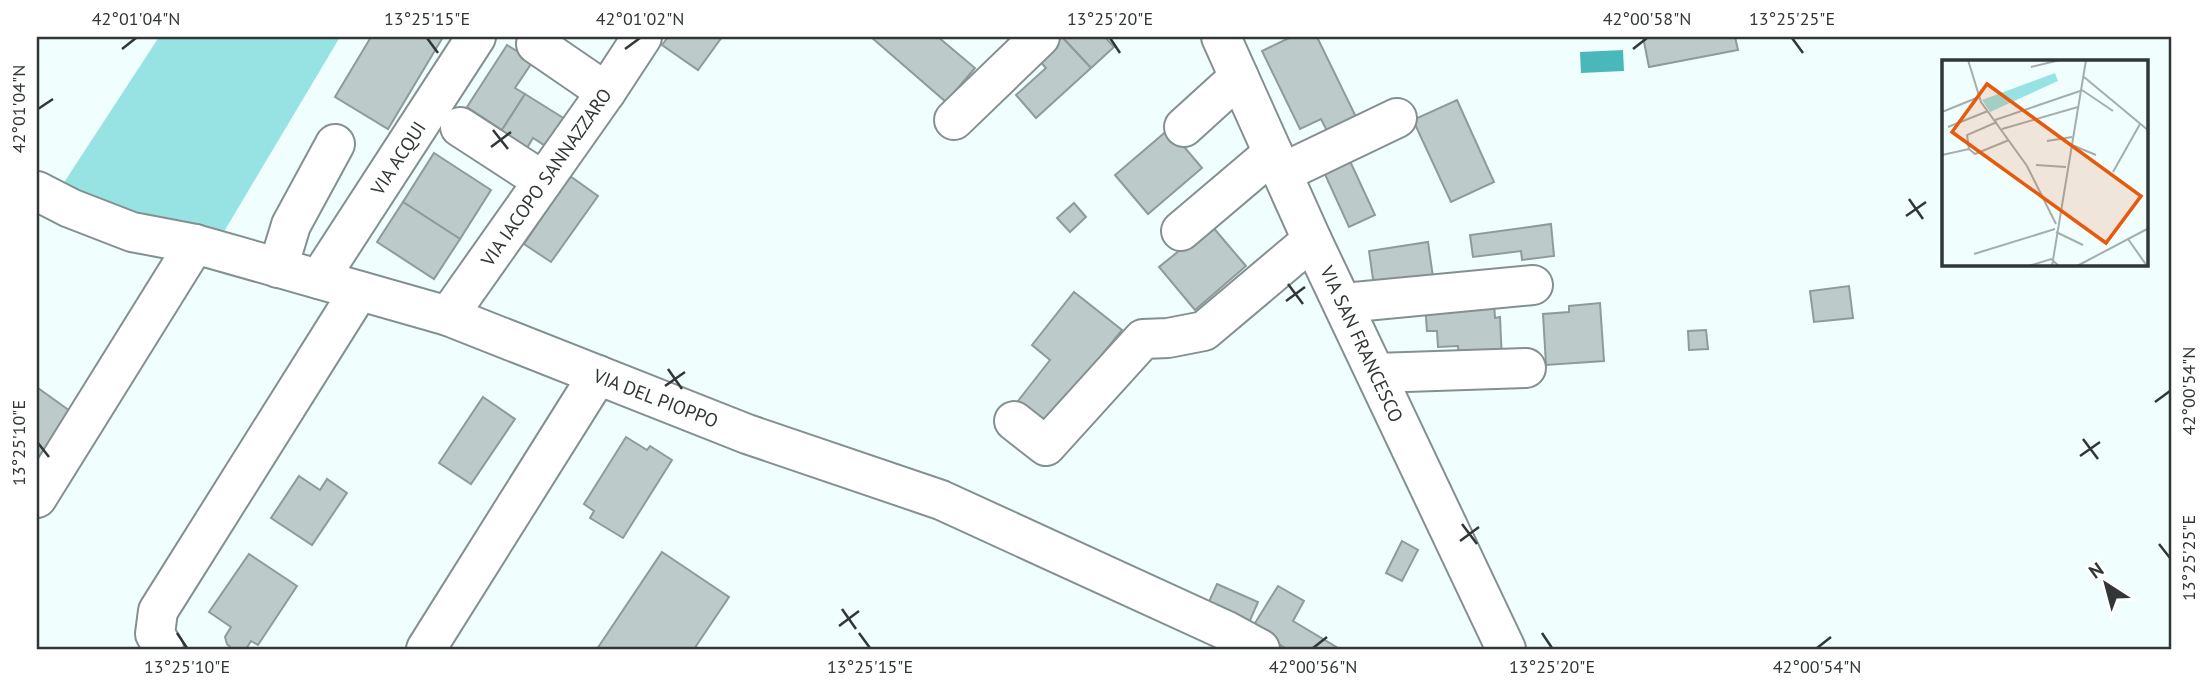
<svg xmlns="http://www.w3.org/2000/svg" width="2208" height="686" font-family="'PT Sans',sans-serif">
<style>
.green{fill:#97e3e4}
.water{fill:#4ab8ba}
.building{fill:#bdcaca;stroke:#8f9b9b;stroke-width:2}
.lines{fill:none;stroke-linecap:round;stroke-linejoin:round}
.minor-casing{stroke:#849090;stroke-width:42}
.major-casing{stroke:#849090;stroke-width:42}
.minor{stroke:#fff;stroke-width:38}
.major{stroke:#fff;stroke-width:38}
.ticks{fill:none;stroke:#313736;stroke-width:2.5}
.labels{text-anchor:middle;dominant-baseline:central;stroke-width:7;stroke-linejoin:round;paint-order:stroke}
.street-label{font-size:19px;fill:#313736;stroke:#fff}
.inset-road{fill:none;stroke:#a4aeae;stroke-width:2}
.view{fill:#e8590c;fill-opacity:0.15;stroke:#e8590c;stroke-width:3.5}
.inset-edge{fill:none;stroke:#313736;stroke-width:3.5}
.neatline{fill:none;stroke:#313736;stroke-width:2.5}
.ticks-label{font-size:18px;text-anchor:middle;fill:#313736}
</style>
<rect width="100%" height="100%" fill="#f1fefe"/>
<path class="green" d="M159,37H340L219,240L100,204L61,187Z"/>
<path class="water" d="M1623,50L1624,71L1581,73L1580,52Z"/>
<g class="building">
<path d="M371,37H443L388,129L335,97Z"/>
<path d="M668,37H722L698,70L662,45Z"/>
<path d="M871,37H938L975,68L946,102Z"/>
<path d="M1062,37H1105L1114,47L1091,68Z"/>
<path d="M1062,37L1091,68L1036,118L1016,95L1046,68L1037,58Z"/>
<path d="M1291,37H1317L1359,123L1330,137L1321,119L1300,129L1262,51Z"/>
<path d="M1643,37H1738H1735L1738,50L1649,67Z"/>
<path d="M507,45L533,61L515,88L525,94L502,130L467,107Z"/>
<path d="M525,94L565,119L547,147L533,138L521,158L495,141Z"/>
<path d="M1457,100L1494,182L1451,202L1413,120Z"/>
<path d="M1169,129L1202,168L1148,214L1115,175Z"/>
<path d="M434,153L491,190L460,239L403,202Z"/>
<path d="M1349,159L1375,215L1349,227L1323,170Z"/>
<path d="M570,176L598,196L551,262L524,244Z"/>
<path d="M403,202L460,239L434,279L377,242Z"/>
<path d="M1074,203L1086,217L1070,232L1057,218Z"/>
<path d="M1551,224L1554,256L1522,260L1521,251L1473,257L1470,235Z"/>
<path d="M1211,225L1246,266L1195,310L1159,267Z"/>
<path d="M1428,242L1434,284L1375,293L1369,251Z"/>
<path d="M1849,286L1853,318L1814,322L1810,291Z"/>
<path d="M1074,292L1122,330L1047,423L1018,401L1050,360L1032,345Z"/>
<path d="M1494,301L1495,318L1500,317L1502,361L1459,363L1458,346L1438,347L1437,331H1427L1425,305Z"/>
<path d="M1600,303L1604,361L1546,365L1543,314L1569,312V306Z"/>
<path d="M1706,330L1708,349L1689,350L1688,331Z"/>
<path d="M38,388L70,411L37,460V390Z"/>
<path d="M483,397L515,419L471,484L439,463Z"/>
<path d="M626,437L647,450L650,446L672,460L623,538L590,518L594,511L584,504Z"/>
<path d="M299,476L320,490L327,479L347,493L312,545L271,518Z"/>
<path d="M1402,541L1418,550L1402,581L1386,573Z"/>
<path d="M662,552L729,597L694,649H597Z"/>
<path d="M249,554L297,586L258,645L251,641L246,649H232L227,644L225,637L231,627L209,612Z"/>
<path d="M1217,584L1258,602L1248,625L1207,606Z"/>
<path d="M1278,586L1304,601L1293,621L1338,648L1337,649H1287L1252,628Z"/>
</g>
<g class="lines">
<defs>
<g id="minor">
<path d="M536,44L606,92"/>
<path d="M954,120L1040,37"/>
<path d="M460,127L543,181"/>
<path d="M1184,127L1239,77"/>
<path d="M1282,173L1397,118"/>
<path d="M37,191L70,208L132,232L195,244L448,316L747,434L941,500L1225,630L1260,649"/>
<path d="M1181,231L1273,153"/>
<path d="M278,268L291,225L335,144"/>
<path d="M319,279L476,37"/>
<path d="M1344,303L1533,285"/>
<path d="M448,316L606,92L642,37"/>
<path d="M1376,373L1526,368"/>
<path d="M1014,421L1046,446L1143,339L1168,338L1204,331L1312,240"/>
<path d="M37,498L195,244"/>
<path d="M164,649L155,634L158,611L359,291"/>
<path d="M426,649L598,375"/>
</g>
<path id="major" d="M1221,37L1312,240L1506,649"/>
</defs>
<use href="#minor" class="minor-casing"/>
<use href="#major" class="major-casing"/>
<use href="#minor" class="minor"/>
<use href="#major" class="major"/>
</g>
<path class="ticks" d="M427,38L438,53M1110,38L1120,53M1792,38L1803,53M122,49L136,38M625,49L640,38M1633,49L1647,38M38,109L53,99M493,130L508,149M491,147L511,132M1909,199L1923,219M1906,216L1926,202M1288,284L1303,304M1286,301L1305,287M668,369L682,389M665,386L685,372M2155,402L2170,391M2083,439L2098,459M38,443L49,457M2080,456L2100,442M1462,524L1477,544M1460,541L1479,527M2159,544L2170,558M842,609L856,629M839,626L859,611M177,633L187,648M859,633L870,648M1542,633L1552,648M1313,648L1327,637M1817,648L1831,637"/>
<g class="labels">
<g class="street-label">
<text transform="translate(398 158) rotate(-57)">VIA ACQUI</text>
<text transform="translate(546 177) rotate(-55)">VIA IACOPO SANNAZZARO</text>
<text transform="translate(1362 344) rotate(65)">VIA SAN FRANCESCO</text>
<text transform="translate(656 398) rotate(21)">VIA DEL PIOPPO</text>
</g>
</g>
<g transform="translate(1942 60)">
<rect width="206" height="206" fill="#f1fefe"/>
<path d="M113,13L116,21L48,52L40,40Z" fill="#97e3e4"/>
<path class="inset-road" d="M26,0L39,42L85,106L114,164M89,7L118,0M142,17L207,71M140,30L171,51M0,52L37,37M53,60L138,31M6,67L46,51M60,69L136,47M105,81L130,77M130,85L154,95M27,89L25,75L55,62M0,95L27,89L33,94L67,80M94,105L124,107M171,112L198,64M114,172L141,185M186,179L205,206M32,194L113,169M87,206L109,199L117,206M110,206L144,0M135,206L207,168"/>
<path class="view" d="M45,24L199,136L164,183L10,72Z"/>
<rect width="206" height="206" class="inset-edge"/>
</g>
<rect width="2208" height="686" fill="none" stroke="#ffffff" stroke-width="77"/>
<g transform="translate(2106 584) rotate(324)" stroke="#ffffff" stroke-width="5" paint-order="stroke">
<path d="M0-5L12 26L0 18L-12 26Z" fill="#313736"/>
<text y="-10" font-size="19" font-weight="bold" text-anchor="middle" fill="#313736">N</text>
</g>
<rect x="38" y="38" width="2132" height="610" class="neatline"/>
<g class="ticks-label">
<text x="136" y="25">42°01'04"N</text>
<text x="427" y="25">13°25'15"E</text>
<text x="640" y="25">42°01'02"N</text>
<text x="1110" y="25">13°25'20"E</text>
<text x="1647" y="25">42°00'58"N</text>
<text x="1792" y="25">13°25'25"E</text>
<text transform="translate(19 109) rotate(-90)" y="6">42°01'04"N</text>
<text transform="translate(2189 391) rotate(-90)" y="6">42°00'54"N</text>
<text transform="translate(19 443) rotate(-90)" y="6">13°25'10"E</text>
<text transform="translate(2189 558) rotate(-90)" y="6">13°25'25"E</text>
<text x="187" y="673">13°25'10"E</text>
<text x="870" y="673">13°25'15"E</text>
<text x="1313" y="673">42°00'56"N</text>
<text x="1552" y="673">13°25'20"E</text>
<text x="1817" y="673">42°00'54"N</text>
</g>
</svg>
